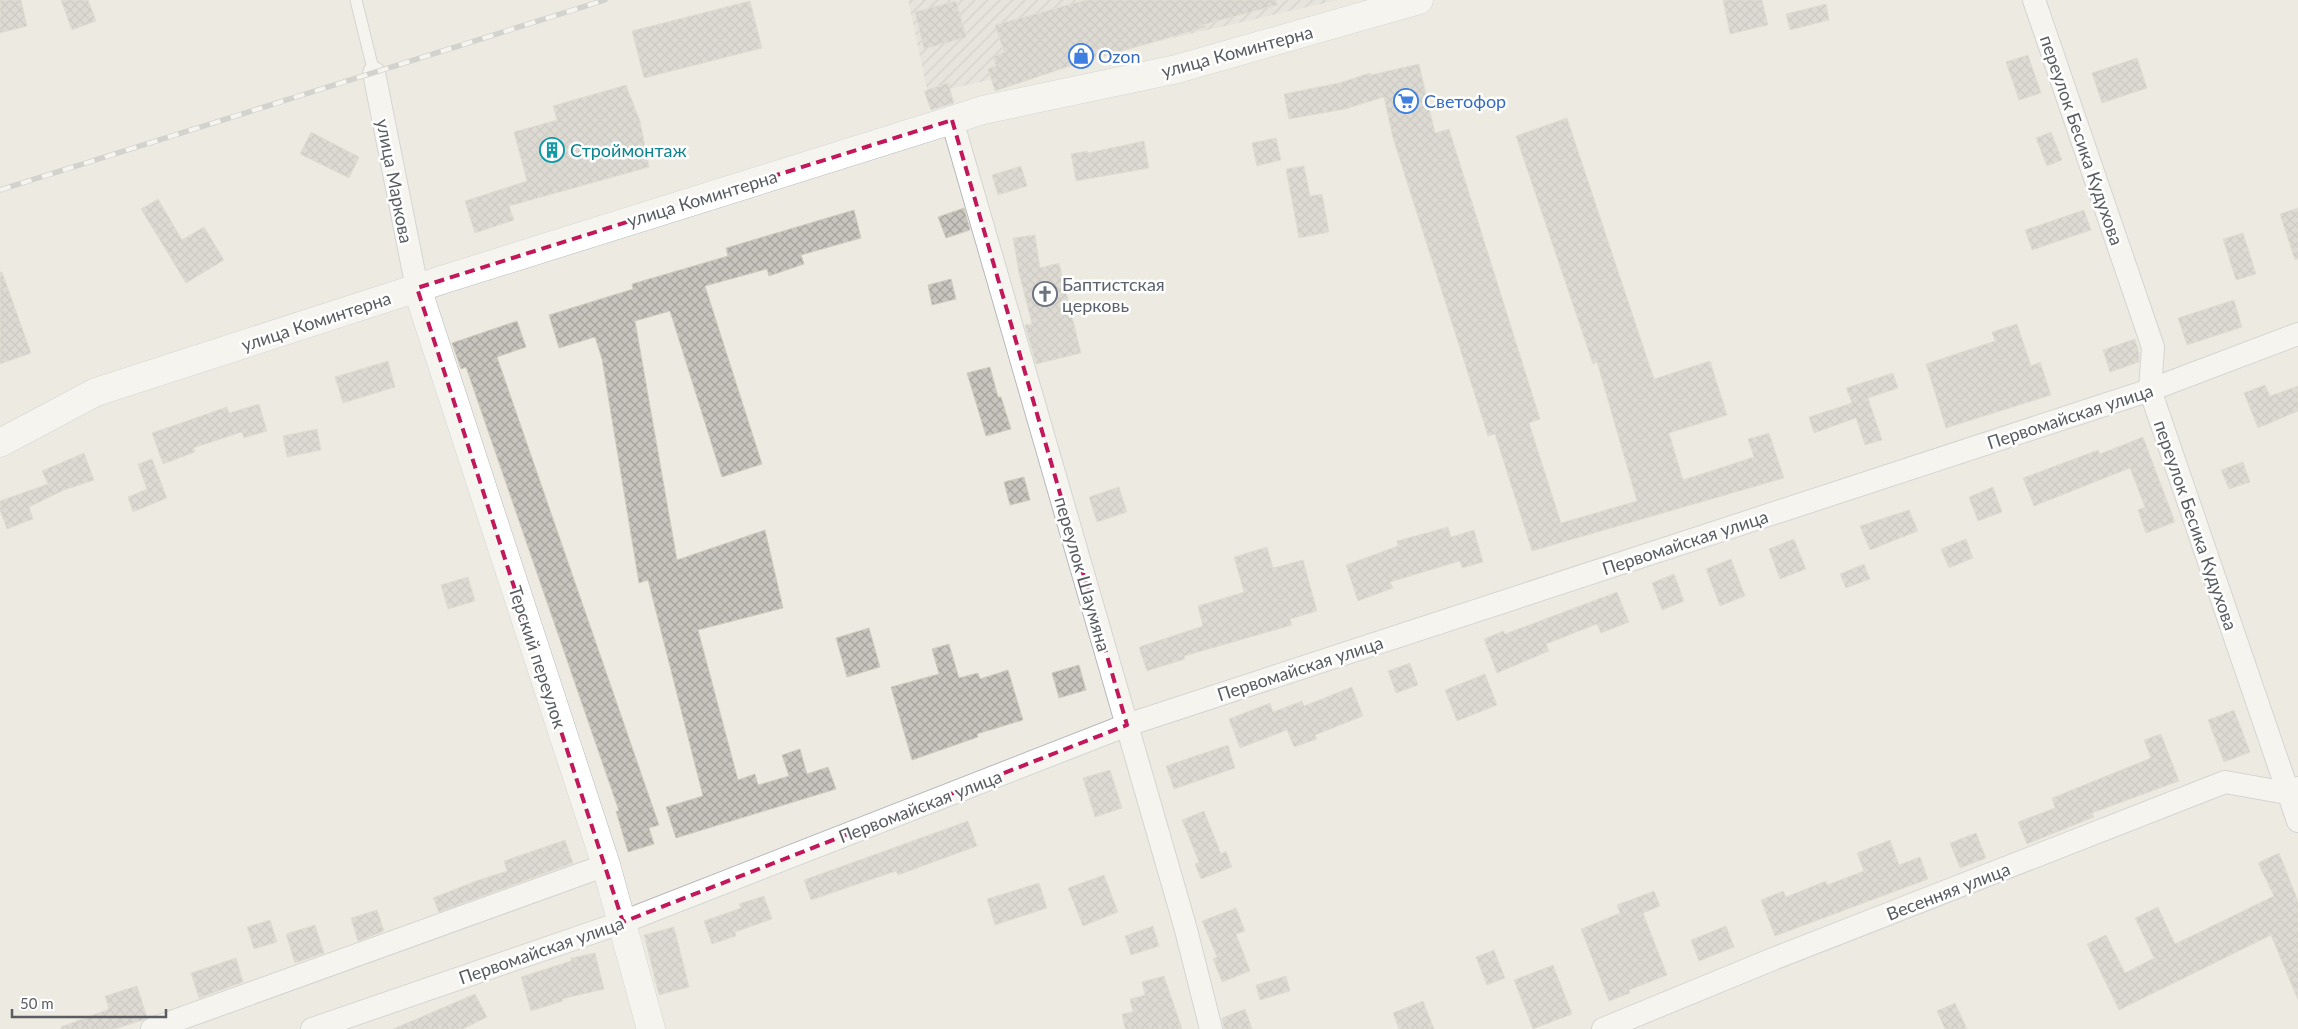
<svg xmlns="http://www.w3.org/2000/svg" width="2298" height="1029" font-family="Lato,sans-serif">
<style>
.industrial{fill:url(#industrial-furrows)}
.building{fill:url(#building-cross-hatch);stroke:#d1cdbf}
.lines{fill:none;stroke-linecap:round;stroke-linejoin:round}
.lane-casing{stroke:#b6b8be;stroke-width:13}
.street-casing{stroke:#b6b8be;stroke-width:24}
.secondary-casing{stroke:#b6bac0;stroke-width:29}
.lane{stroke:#fff;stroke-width:11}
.street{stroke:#fff;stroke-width:22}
.secondary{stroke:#fff;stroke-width:28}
.rail-casing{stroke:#b4b5b5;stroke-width:5.5}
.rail{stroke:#fff;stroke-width:4;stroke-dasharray:11;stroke-linecap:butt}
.marked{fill:none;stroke:#c2185b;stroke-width:4;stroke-dasharray:10 6;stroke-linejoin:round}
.labels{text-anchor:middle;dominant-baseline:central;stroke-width:5;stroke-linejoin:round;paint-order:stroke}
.street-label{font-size:18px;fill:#595d62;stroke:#fff}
.shop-label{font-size:18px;fill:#366cbe;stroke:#fff;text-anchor:start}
.culture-label{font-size:18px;fill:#0d838f;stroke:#fff;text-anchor:start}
.worship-label{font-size:18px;fill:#5b616d;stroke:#fff;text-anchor:start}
</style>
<defs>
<pattern id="industrial-furrows" width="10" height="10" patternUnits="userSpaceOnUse" patternTransform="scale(1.25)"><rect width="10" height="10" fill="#dddcd5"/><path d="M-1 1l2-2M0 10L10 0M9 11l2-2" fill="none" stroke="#b6b6b0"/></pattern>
<pattern id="building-cross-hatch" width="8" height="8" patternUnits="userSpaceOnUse" patternTransform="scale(1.25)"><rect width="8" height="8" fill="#c8c5be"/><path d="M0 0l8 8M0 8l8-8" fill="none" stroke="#a5a39e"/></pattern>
</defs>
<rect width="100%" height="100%" fill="#edebe1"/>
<path class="industrial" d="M908,0H1338L928,94Z"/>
<g class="building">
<path d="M0,0H21L27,26L0,33Z"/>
<path d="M61,0H88L96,21L72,30Z"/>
<path d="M1086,0H1276L1277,5L1202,25L1206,27L1073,65L995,91L988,69L996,66L993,56L1004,52L995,25Z"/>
<path d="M1723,0H1762L1768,25L1730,34Z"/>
<path d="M750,1L762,48L644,78L632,31Z"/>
<path d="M956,1L966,37L924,49L915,12Z"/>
<path d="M1826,4L1829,20L1790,30L1786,14Z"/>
<path d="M2028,55L2041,93L2019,100L2006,62Z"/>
<path d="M2137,58L2147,88L2102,103L2092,73Z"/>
<path d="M1419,64L1435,133L1449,129L1540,419L1529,423L1561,523L1637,501L1597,362L1593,364L1516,136L1567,118L1654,379L1710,361L1727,415L1669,433L1683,480L1754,457L1748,439L1769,433L1784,478L1532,551L1495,434L1488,436L1393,138L1384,97L1345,109L1289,119L1284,94L1339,83L1370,73L1371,75Z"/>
<path d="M948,83L954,103L931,110L924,91Z"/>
<path d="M626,85L640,121L649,167L509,206L514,220L475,233L465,201L527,181L514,132L557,120L553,106Z"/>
<path d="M311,132L359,157L349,178L300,154Z"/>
<path d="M2051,132L2062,160L2047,166L2036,138Z"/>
<path d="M1276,138L1281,160L1257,166L1252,143Z"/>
<path d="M1144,141L1149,168L1076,181L1071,154L1087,151L1088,153Z"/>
<path d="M1021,166L1027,186L998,195L992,175Z"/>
<path d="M1304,166L1310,196L1322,194L1329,232L1299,238L1286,169Z"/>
<path d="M158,199L182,240L204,227L224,260L186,283L141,209Z"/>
<path d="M964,208L970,230L946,238L938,217Z"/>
<path d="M2298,208V259L2295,260L2280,214Z"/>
<path d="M854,210L861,238L801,255L804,264L769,276L767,269L705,286L762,464L722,477L670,311L635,321L677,560L765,530L783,608L698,630L738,780L755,774L758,785L789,776L782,755L800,749L807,774L828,767L836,789L676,838L666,807L703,796L648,580L639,583L602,359L595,337L559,348L549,315L633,289L632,284L728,256L726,248Z"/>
<path d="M2084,210L2091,230L2032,250L2025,230Z"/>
<path d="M2243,233L2256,274L2236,280L2223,239Z"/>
<path d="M1035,235L1040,268L1059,263L1081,353L1036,364L1025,325L1032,324L1019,273L1013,238Z"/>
<path d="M0,272H2L31,353L0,364Z"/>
<path d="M951,279L956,299L932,305L928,285Z"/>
<path d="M2234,300L2242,327L2187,345L2178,318Z"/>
<path d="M517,321L526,347L497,357L659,825L649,828L654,844L628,852L616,811H619L466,367L461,369L452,343Z"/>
<path d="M2017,324L2031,366L2040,362L2051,395L1946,428L1926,364L1995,341L1992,332Z"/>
<path d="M2135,339L2139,353V362L2110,372L2103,350Z"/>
<path d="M388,361L395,387L343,403L335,377Z"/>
<path d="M990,367L998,397H1001L1011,429L986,436L967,373Z"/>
<path d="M1893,373L1898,388L1868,398L1882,440L1865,445L1856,418L1814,433L1809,417L1852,403L1846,388Z"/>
<path d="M2265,385L2270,396L2298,386V411L2258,428L2244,393Z"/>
<path d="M259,404L267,431L244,438L242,432L193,448L195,452L163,464L152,433L227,407L229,413Z"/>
<path d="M317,429L321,450L287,457L283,436Z"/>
<path d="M2143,437L2175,522L2146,533L2138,510L2145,507L2130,468L2034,506L2023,478L2098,450L2100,454Z"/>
<path d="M84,453L94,480L64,490L29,507L33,519L7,529L0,510V501L48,484L42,471Z"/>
<path d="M152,459L167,498L133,512L128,497L147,489L138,464Z"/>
<path d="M2243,462L2250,482L2229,489L2221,470Z"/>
<path d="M1024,477L1030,500L1010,505L1004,482Z"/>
<path d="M1119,487L1127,512L1097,522L1089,497Z"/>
<path d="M1993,487L2002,512L1978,521L1969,497Z"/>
<path d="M1909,510L1918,531L1870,550L1860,526Z"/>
<path d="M1448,527L1451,537L1474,530L1483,562L1462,568L1460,561L1390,582L1393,588L1358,601L1346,565L1398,546L1397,541Z"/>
<path d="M1794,539L1806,569L1780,579L1769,549Z"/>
<path d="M1966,539L1973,558L1949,568L1941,549Z"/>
<path d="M1267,547L1273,568L1303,560L1317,611L1290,619L1292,625L1184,656L1185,659L1147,671L1139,647L1203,626L1198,606L1244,592L1234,557Z"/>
<path d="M1731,559L1745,596L1720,606L1706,569Z"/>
<path d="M1864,564L1870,579L1846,588L1840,574Z"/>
<path d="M1674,574L1684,601L1662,610L1652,583Z"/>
<path d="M468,577L475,601L448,609L441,585Z"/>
<path d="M1617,592L1629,622L1601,633L1597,624L1546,644L1549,651L1497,673L1484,639L1503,631L1505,634Z"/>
<path d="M869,628L880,667L847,677L836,638Z"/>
<path d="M949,644L959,678L978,673L980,679L1008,670L1023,720L977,734L978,737L912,760L891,687L939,674L932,649Z"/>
<path d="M1410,663L1418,685L1396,693L1388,671Z"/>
<path d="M1079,665L1086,690L1059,698L1052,673Z"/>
<path d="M1485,674L1497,705L1457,721L1445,690Z"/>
<path d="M1352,687L1363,716L1315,735L1317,739L1294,747L1287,730L1240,748L1229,719L1270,703L1273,712L1302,701L1304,706Z"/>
<path d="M2234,710L2250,752L2224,762L2208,720Z"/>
<path d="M2161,734L2179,781L2092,813L2094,817L2027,844L2018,822L2055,808L2052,798L2151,758L2144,740Z"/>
<path d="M1228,745L1235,768L1174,789L1166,766Z"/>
<path d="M1110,770L1122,808L1095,817L1083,778Z"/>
<path d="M1204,811L1221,854L1226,851L1232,867L1201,879L1195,864L1199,862L1182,820Z"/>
<path d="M968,821L977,846L898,875L896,871L811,900L804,880Z"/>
<path d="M1976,833L1986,858L1960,868L1950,843Z"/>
<path d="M565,840L573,863L439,912L433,898L476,881L507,871L504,861Z"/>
<path d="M1890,840L1899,865L1920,857L1928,879L1775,936L1761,900L1783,891L1786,897L1826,881L1827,885L1864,871L1857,853Z"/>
<path d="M2279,853L2298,901V1000L2271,935L2119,1010L2087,944L2106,935L2125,973L2154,958L2135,918L2158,907L2175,944L2274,896L2258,863Z"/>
<path d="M1104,875L1118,912L1083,926L1068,888Z"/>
<path d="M1039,883L1047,908L995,925L987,899Z"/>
<path d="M1654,891L1660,906L1643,913L1667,975L1629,990L1630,993L1609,1001L1581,929L1620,913L1617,905Z"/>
<path d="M764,896L772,919L735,932L736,936L712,944L704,921L741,908L739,904Z"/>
<path d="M1236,908L1245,931L1236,934L1250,971L1222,982L1213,959L1217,957L1202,921Z"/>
<path d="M377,910L384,931L358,941L351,918Z"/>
<path d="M270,920L277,942L254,949L247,927Z"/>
<path d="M315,925L324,953L295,963L286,934Z"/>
<path d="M1153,926L1159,946L1131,955L1125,936Z"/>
<path d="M1726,926L1734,947L1699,961L1691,940Z"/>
<path d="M674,927L689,987L659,995L644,935Z"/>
<path d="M1494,950L1505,978L1487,985L1476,957Z"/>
<path d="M595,953L604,989L562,999L563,1001L531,1011L521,977L571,961V958Z"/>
<path d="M236,958L243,982L199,998L191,973Z"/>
<path d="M1553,965L1572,1014L1533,1029L1514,980Z"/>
<path d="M1164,976L1182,1029H1125L1122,1014L1133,1012L1130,999L1145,995L1142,982Z"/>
<path d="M1286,976L1290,991L1260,1000L1256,985Z"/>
<path d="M137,986L147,1017L143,1020L115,1029H61V1027L109,1009L105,996Z"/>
<path d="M475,994L487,1017L463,1029H393Z"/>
<path d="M1423,1001L1434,1029H1399L1393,1013Z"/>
<path d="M1955,1003L1967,1029H1945L1937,1011Z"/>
<path d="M1245,1009L1252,1029H1224L1222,1018Z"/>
</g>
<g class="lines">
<defs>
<path id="lane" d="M356,0L374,73"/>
<g id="street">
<path d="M2034,0L2153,347L2150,390L2298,821"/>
<path d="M374,73L417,288"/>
<path d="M952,120L1185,926L1211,1029"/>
<path d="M152,1029L606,865"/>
<path d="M312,1029L623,922L1127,725L2150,390L2298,334"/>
<path d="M1603,1029L1773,959L2225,782L2287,793L2298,788"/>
</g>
<g id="secondary">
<path d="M417,288L606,865L651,1029"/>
<path d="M0,443L96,392L445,279L952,120L983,110L1177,69L1419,0"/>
</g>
</defs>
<use href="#lane" class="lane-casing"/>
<use href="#street" class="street-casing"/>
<use href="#secondary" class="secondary-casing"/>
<use href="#lane" class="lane"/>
<use href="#street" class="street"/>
<use href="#secondary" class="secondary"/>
<defs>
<path id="rail" d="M0,190L605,0"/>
</defs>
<use href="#rail" class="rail-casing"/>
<use href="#rail" class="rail"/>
</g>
<path d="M0 0H2298V1029H0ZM952,120L1127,725L623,922L417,288Z" fill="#edebe1" fill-opacity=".55" fill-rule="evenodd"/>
<path class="marked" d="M952,120L1127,725L623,922L417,288Z"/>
<defs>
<symbol id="shop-ring" viewBox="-11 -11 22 22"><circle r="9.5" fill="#fff" stroke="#3f7fe0" stroke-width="1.5"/><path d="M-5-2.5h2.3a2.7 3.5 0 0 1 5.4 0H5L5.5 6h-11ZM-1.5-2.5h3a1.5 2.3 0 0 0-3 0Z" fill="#3f7fe0"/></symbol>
<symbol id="supermarket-ring" viewBox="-11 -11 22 22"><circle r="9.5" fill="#fff" stroke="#3f7fe0" stroke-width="1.5"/><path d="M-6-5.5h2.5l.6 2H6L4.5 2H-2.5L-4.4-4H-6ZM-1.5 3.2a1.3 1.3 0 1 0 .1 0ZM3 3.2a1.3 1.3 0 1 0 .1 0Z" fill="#3f7fe0"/></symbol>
<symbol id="building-ring" viewBox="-11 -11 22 22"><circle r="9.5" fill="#fff" stroke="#0f9aa8" stroke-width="1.5"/><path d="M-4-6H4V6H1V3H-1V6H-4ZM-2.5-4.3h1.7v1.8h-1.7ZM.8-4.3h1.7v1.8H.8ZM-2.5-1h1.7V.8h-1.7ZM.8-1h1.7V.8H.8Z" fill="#0f9aa8"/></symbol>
<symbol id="church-ring" viewBox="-11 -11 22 22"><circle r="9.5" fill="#fff" stroke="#6b7280" stroke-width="1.5"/><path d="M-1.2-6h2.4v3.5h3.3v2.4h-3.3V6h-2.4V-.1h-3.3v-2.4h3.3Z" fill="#6b7280"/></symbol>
</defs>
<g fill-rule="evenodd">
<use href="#shop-ring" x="1067" y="42" width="28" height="28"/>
<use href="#supermarket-ring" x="1392" y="87" width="28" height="28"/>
<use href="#building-ring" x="538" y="136" width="28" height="28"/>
<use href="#church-ring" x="1031" y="280" width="28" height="28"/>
</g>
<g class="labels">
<g class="street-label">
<text transform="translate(1237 51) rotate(-15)">улица Коминтерна</text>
<text transform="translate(2082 140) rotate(71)">переулок Бесика Кудухова</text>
<text transform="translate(395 181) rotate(79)">улица Маркова</text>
<text transform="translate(702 198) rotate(-17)">улица Коминтерна</text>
<text transform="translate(316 321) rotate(-18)">улица Коминтерна</text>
<text transform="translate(2070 416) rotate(-18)">Первомайская улица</text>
<text transform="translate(2196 525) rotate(71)">переулок Бесика Кудухова</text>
<text transform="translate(1685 542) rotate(-18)">Первомайская улица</text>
<text transform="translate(1083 574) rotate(74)">переулок Шаумяна</text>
<text transform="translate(538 657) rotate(72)">Терский переулок</text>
<text transform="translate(1300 668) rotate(-18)">Первомайская улица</text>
<text transform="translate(920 806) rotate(-21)">Первомайская улица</text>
<text transform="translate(1948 891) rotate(-21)">Весенняя улица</text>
<text transform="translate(541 950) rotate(-19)">Первомайская улица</text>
</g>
<g class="shop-label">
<text x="1098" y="56">Ozon</text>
<text x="1424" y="101">Светофор</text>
</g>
<g class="culture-label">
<text x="570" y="150">Строймонтаж</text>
</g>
<g class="worship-label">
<text x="1062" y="284">Баптистская<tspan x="1062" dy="21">церковь</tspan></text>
</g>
</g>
<path d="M12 1009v8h154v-8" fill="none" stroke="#595d62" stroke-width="2.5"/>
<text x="20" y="1009" font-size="15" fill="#595d62" stroke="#ffffff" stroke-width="4" paint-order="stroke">50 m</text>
</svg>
